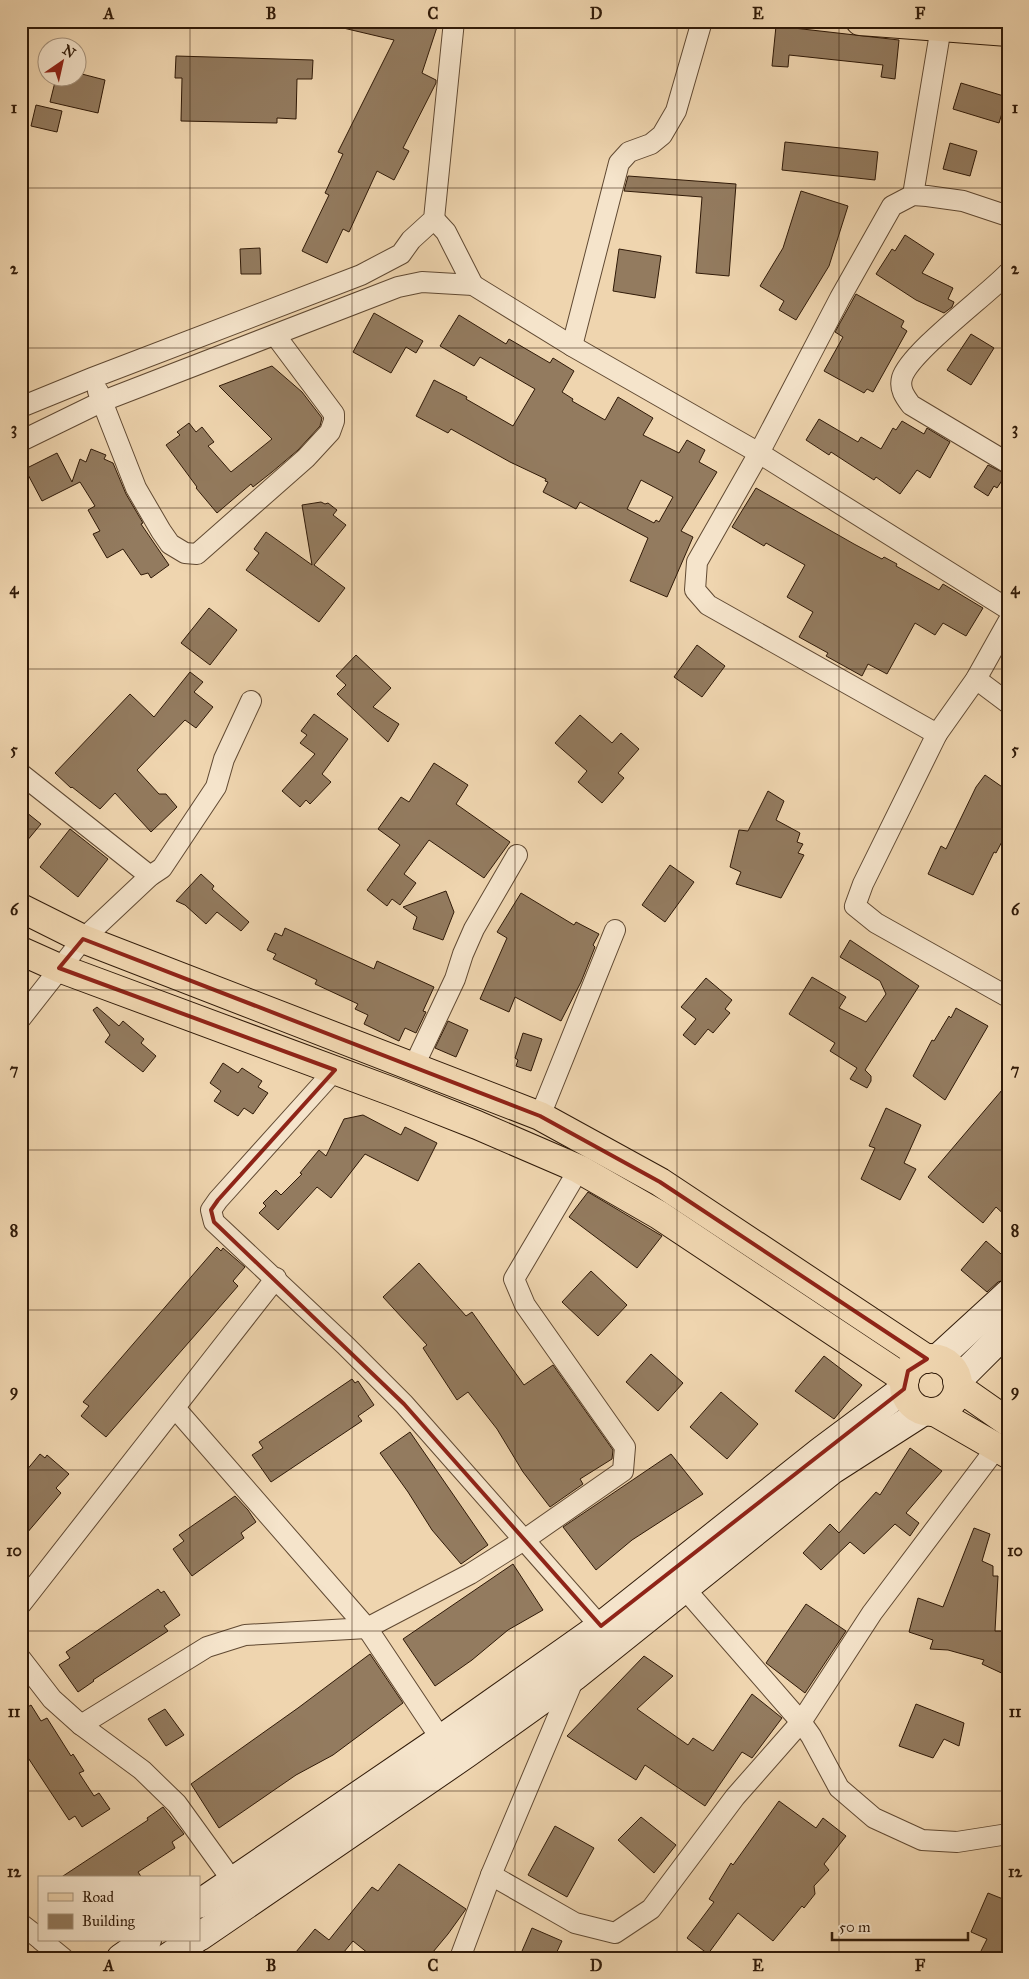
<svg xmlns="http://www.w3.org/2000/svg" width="1029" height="1979" font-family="'IM FELL Great Primer',serif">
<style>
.building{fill:#937b5f;stroke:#301a08;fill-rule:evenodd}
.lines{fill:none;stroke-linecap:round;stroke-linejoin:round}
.street-casing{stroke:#604932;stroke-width:22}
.secondary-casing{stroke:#301a08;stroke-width:30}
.primary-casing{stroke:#301a08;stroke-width:30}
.street{stroke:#f5e4cb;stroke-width:20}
.secondary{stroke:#f5e4cb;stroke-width:28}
.primary{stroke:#efd5af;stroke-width:28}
.marked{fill:none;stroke:#8f2418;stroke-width:4;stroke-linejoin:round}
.grid{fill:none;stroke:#301a08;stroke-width:1;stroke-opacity:0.55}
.neatline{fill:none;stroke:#301a08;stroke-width:2}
.grid-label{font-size:16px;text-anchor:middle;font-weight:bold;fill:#301a08}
</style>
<rect width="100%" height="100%" fill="#efd5af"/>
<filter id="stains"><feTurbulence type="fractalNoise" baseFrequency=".004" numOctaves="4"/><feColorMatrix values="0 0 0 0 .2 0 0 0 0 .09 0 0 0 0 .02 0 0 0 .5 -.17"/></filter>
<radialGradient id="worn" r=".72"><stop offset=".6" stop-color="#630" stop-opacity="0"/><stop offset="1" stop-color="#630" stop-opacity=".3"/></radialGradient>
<g class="building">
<path d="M340,21H439L422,73L436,80V83L403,148L409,151L394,180L377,171L349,232L343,229L327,263L302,251L329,195L325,193L343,154L338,152L394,40L339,27Z"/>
<path d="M776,26L899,40L895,79L881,77L883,65L789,55L788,67L772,66Z"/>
<path d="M176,56L313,60L312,79H297L296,119L277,118V123L181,121L182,78H175Z"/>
<path d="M78,73L105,80L98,113L50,102L56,78H78Z"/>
<path d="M961,83L1007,97L999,123L953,109Z"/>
<path d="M36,105L62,111L57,132L31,126Z"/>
<path d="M785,142L878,152L875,180L782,170Z"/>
<path d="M950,143L977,151L970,176L943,169Z"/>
<path d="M628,176L736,184L729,276L696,273L702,197L624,191Z"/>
<path d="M801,191L848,206L829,266L796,320L779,310L784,301L760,286L783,248Z"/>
<path d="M905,235L934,254L922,273L953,288L948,299L954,302L952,307L944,313L916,300L876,274L892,249L895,251Z"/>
<path d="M260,248L261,274H241L240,249Z"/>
<path d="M619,249L661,256L655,298L613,291Z"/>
<path d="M856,294L904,321L901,327L907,331L873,392L867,389L864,393L824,371L843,337L835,332Z"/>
<path d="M374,313L423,341L416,353L406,347L391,373L353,352Z"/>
<path d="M459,315L506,344L509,339L550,363L553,358L574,371L562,392L573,399L572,401L605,420L618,397L653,418L643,435L679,453L687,440L705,450L699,462L717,472L681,531L693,537L667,597L630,581L648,538L580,502L576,509L543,492L548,482L545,481L546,479L510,462L451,429L448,433L416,416L434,380L467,397L466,399L513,426L535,389L480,357L474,366L440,346ZM641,480L673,497L659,522L656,520L654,523L627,509Z"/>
<path d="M971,334L994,348L971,385L947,370Z"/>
<path d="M272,366L302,392L322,418L320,426L298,450L272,472L253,487L251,484L217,513L196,488L197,487L166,445L180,435L177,432L189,423L196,432L202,427L214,442L208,446L231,472L272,439L219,386Z"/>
<path d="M819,419L858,442L861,437L881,449L893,428L896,430L902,421L924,434L927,428L950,442L930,478L917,470L900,494L876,477L874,480L831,452L829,455L806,440Z"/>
<path d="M91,449L106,455L104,459L113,463L126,494L143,523L141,524L169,565L151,578L148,573L141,575L123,549L107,558L93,534L100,531L88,510L95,506L80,482L42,501L25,469L57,453L72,482L80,459L86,462Z"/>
<path d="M988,465L1008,475V482L1003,479L997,488L994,486L988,496L974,487Z"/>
<path d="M756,488L854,544L882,559L884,557L897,564L896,566L939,590L943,584L983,608L966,636L943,623L935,635L915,623L887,674L868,664L862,676L826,656L828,653L799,637L813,612L787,597L805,565L766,543L764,546L732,527Z"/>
<path d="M321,502L325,504L328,503L337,510L333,515L346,525L314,565L345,588L319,622L246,570L259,553L254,549L266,532L312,565L302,505Z"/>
<path d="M209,608L237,630L210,665L181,643Z"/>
<path d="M697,645L725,666L702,697L674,677Z"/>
<path d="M356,655L391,688L373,707L399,724L388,742L337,694L346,685L336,676Z"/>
<path d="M190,672L203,682L194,692L213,707L196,728L185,720L137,770L159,794H166L177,807L151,832L115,793L100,809L72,787L71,788L55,773L130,694L154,717Z"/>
<path d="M314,714L348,739L322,774L331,782L310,804L306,800L300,807L282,791L315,754L300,743L307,735L301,731Z"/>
<path d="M580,715L612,743L621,733L639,749L618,773L624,778L602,803L578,782L587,771L555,743Z"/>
<path d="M434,763L468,785L456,804L510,842L484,878L429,840L404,874L416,883L400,905L392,899L387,906L367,890L400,845L378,829L401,797L409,802Z"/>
<path d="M985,775L1008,791V830L996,853L994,852L973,895L928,874L941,846L946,849L976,787Z"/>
<path d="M768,791L784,801L776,820L800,833L797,842L803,844L798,853L804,855L781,898L736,884L741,872L730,867L739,830L748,831Z"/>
<path d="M21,808L41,824L21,848Z"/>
<path d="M70,829L108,859L78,897L40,867Z"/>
<path d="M670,865L694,882L665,922L642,905Z"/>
<path d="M201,874L214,886L212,889L249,922L241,931L217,912L206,924L185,905L176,901Z"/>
<path d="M446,891L454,912L443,940L413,929L417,917L403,907Z"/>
<path d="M521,893L574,925L576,922L599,934L593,945L595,947L581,982L561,1021L515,997L509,1012L480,999L507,938L497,932Z"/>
<path d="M285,928L374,969L377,961L434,987L423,1011L426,1012L416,1033L405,1028L399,1041L364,1024L368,1015L355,1009L358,1004L315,984L317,980L273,959L276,954L267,950L275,933L282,936Z"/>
<path d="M850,940L919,986L865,1070L871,1076V1081L867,1088L850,1079L857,1068L830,1051L835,1043L789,1014L812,977L846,997L839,1008L866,1022L886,994L880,981L840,957Z"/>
<path d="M706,978L732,1000L725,1009L730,1013L713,1033L708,1029L695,1045L683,1035L696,1019L681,1007Z"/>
<path d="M97,1007L119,1026L123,1021L144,1039L141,1043L156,1056L143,1072L105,1042L110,1035L93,1010Z"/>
<path d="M956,1008L988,1026L945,1100L913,1076L932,1040L934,1041L949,1016L951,1018Z"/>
<path d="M448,1021L468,1030L456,1057L435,1048Z"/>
<path d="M523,1033L542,1039L531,1071L516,1066L518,1060L515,1058Z"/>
<path d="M223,1063L238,1073L242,1068L262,1081L258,1087L268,1093L253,1114L244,1108L238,1116L214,1101L221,1091L210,1083Z"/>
<path d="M1008,1083V1218L996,1207L983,1223L928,1177Z"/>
<path d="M886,1108L921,1125L904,1163L916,1169L900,1200L861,1179L875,1148L869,1146Z"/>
<path d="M363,1115L401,1135L405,1127L437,1143L418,1181L365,1154L331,1198L317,1187L278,1230L259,1213L266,1206L263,1203L276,1190L281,1195L302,1174L300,1173L319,1150L326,1156L344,1119Z"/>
<path d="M588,1192L662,1236L637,1268L569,1217Z"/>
<path d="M986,1241L1008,1260V1279L998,1282L987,1292L961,1270Z"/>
<path d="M217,1247L221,1251L223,1248L245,1267L233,1281L238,1286L106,1437L81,1416L89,1406L83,1402Z"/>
<path d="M419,1263L466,1316L472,1312L524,1385L553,1365L613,1450L612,1459L580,1479L583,1484L550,1507L523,1472L497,1429L468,1392L457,1400L423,1348L427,1345L383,1297Z"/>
<path d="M591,1271L627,1305L598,1336L562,1302Z"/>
<path d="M651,1354L683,1383L658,1411L626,1382Z"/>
<path d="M824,1356L862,1385L834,1419L795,1391Z"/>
<path d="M352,1379L355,1383L358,1381L374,1405L358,1416L362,1421L271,1482L252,1455L263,1448L259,1442Z"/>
<path d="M721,1392L758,1424L727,1459L690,1427Z"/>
<path d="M410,1432L488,1545L461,1564L432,1530L408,1492L380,1453Z"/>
<path d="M910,1448L942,1471L906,1513L919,1523L910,1536L895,1524L864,1554L850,1542L821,1570L803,1553L830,1524L839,1533L876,1492L880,1495Z"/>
<path d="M40,1454L45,1458L47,1455L69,1474L56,1488L61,1493L21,1540V1477Z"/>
<path d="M671,1454L703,1494L632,1540L596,1570L563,1527Z"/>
<path d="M235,1496L248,1510L256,1522L241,1533L244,1538L192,1576L173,1549L184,1541L179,1535Z"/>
<path d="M974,1528L990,1534L982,1561L993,1566V1576H998L995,1631H1008V1676L982,1664L984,1660L948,1650L930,1649L933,1640L909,1632L918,1598L943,1607Z"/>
<path d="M513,1564L543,1610L508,1630L472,1660L435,1686L403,1639Z"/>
<path d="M158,1589L161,1593L164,1591L180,1615L164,1626L168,1631L93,1680L94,1681L78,1692L59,1665L70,1658L66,1652Z"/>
<path d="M806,1604L846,1631L805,1693L766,1663Z"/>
<path d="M370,1654L403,1703L333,1755L296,1775L219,1828L191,1784L298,1708Z"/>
<path d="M644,1656L673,1676L637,1709L688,1745L693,1738L713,1751L752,1694L782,1718L752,1758L742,1752L705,1806L645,1765L636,1780L567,1736Z"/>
<path d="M916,1704L964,1723L959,1746L944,1739L933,1758L899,1746Z"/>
<path d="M31,1705L41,1721L47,1718L71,1756L73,1754L84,1771L79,1773L94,1796L99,1793L110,1809L82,1827L75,1816L69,1820L21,1747V1711Z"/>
<path d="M165,1709L184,1735L166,1746L148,1719Z"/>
<path d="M779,1801L816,1828L823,1818L846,1836L824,1864L829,1870L814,1886L815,1894L804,1908L802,1906L773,1941L738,1913L708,1954L687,1938L714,1902L709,1899L731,1863L733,1865Z"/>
<path d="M163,1807L184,1834L172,1842L175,1848L138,1872L142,1878H60L148,1820L147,1818Z"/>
<path d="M641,1817L676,1845L654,1873L618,1840Z"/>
<path d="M555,1826L594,1848L567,1897L528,1875Z"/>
<path d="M399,1864L466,1909L448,1934L428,1958H374L353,1941L339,1958H291L315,1929L329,1940L372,1887L378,1891Z"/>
<path d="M988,1893L1008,1901V1958H988L979,1955L987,1939L971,1932Z"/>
<path d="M532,1928L562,1941L554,1958H519Z"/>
</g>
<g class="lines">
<defs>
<g id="street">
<path d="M913,195L941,27"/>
<path d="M434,219L446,232L473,285"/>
<path d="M1008,273C986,296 909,353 902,378C899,389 905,397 911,405L1008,463"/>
<path d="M572,346L619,163L629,152L651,144L662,135L676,111L702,21"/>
<path d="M98,391L136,488L161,531L170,544L185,553L197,554L306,458L330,432L334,421V414L275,335"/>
<path d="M21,407L92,378L361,275L401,254L411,240L434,219L454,21"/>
<path d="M21,441L103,401L398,287L422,282L473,285L572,346L759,453L1008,609"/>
<path d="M1008,622L976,679L937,734L863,884L855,906L876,923L1008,997"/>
<path d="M976,679L1008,703"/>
<path d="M937,734L708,605L695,590L697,562L759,453L840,298L892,206L913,195L927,196L963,201L1008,216"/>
<path d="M21,774L150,876"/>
<path d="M21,1018L83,939L150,876L162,868L216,787L224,759L251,701"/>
<path d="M413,1068L455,979L463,954L474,929L517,855"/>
<path d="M335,1070L218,1200L211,1210L214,1222L345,1345L404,1404L608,1635"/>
<path d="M540,1116L615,930"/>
<path d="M175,1408L367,1628L441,1739"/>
<path d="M685,1589L801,1722L811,1736L839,1788L874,1818L922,1840L957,1842L1008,1834"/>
<path d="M21,1604L276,1278"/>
<path d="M21,1659L52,1699L81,1725L142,1770L177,1804L232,1880"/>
<path d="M81,1725L207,1647L245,1635L367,1628L470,1574L524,1540L623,1471L625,1447L525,1305L514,1279L579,1169"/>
<path d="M491,1875L575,1923L615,1933L651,1909L735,1797L801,1722L872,1613L997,1447"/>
<path d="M21,1924L39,1938"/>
<path d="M41,1940L63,1958"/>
<path d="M460,1958L491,1875L575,1676"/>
</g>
<g id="secondary">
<path d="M937,1359L1008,1294"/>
<path d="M957,1381L1008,1330"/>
<path d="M199,1904L441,1739L601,1626L821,1451L904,1389"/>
<path d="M199,1937L466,1754L575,1676L832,1470L924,1411"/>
<path d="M121,1958L147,1940"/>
<path d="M167,1958L194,1940"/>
</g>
<g id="primary">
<path d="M860,21L1008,32"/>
<path d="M21,908L83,939L540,1116L660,1182L927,1359"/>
<path d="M21,951L59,968L396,1093L477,1125L579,1169L659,1215L905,1379"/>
<circle cx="931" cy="1385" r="27"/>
<path d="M958,1387L1008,1422"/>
<path d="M935,1412L1008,1454"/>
</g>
</defs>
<use href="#street" class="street-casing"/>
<use href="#secondary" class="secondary-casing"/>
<use href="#primary" class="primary-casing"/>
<use href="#street" class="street"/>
<use href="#secondary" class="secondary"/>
<use href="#primary" class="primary"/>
</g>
<path class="marked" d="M83,939L540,1116L660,1182L927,1359L908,1371L904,1389L601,1626L404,1404L214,1222L211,1210L218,1200L335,1070L59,968Z"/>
<path class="grid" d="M190,21V1878M352,21V1958M515,21V1958M677,21V1958M839,21V1958M21,188H1008M21,348H1008M21,508H1008M21,669H1008M21,829H1008M21,990H1008M21,1150H1008M21,1310H1008M21,1470H1008M21,1631H1008M21,1791H1008M190,1940V1958"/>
<rect width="1029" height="1979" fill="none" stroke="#efd5af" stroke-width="55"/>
<rect x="38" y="1876" width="162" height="65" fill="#f5e4cb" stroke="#a6937d"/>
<rect x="48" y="1893" width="25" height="8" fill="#efd5af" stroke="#a6937d"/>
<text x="82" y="1902" font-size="15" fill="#301a08">Road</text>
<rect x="48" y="1914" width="25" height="15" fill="#937b5f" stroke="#a6937d"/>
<text x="82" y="1926" font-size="15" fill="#301a08">Building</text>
<g transform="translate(62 62) rotate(34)"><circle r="24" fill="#f5e4cb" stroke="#a6937d"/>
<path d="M0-4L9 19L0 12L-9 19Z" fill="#8f2418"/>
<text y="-8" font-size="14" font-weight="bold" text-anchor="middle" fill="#301a08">N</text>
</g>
<path d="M832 1932v8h136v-8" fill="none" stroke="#301a08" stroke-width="2.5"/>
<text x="839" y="1932" font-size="15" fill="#301a08" stroke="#f5e4cb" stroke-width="4" paint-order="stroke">50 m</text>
<rect x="28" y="28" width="974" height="1924" class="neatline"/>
<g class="grid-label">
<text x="109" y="19">A</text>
<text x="271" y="19">B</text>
<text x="433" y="19">C</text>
<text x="596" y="19">D</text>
<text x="758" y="19">E</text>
<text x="920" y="19">F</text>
<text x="14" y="113">1</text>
<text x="1015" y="113">1</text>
<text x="14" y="274">2</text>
<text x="1015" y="274">2</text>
<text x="14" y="434">3</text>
<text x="1015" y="434">3</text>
<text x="14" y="594">4</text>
<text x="1015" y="594">4</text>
<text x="14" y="755">5</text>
<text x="1015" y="755">5</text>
<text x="14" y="915">6</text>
<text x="1015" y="915">6</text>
<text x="14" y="1075">7</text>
<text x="1015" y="1075">7</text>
<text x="14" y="1236">8</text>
<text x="1015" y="1236">8</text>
<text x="14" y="1396">9</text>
<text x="1015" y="1396">9</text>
<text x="14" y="1556">10</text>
<text x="1015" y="1556">10</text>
<text x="14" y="1717">11</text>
<text x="1015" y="1717">11</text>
<text x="14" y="1877">12</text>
<text x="1015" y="1877">12</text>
<text x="109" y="1971">A</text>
<text x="271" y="1971">B</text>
<text x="433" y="1971">C</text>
<text x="596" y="1971">D</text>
<text x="758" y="1971">E</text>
<text x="920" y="1971">F</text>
</g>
<rect width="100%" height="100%" filter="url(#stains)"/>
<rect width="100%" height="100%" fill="url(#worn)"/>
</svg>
